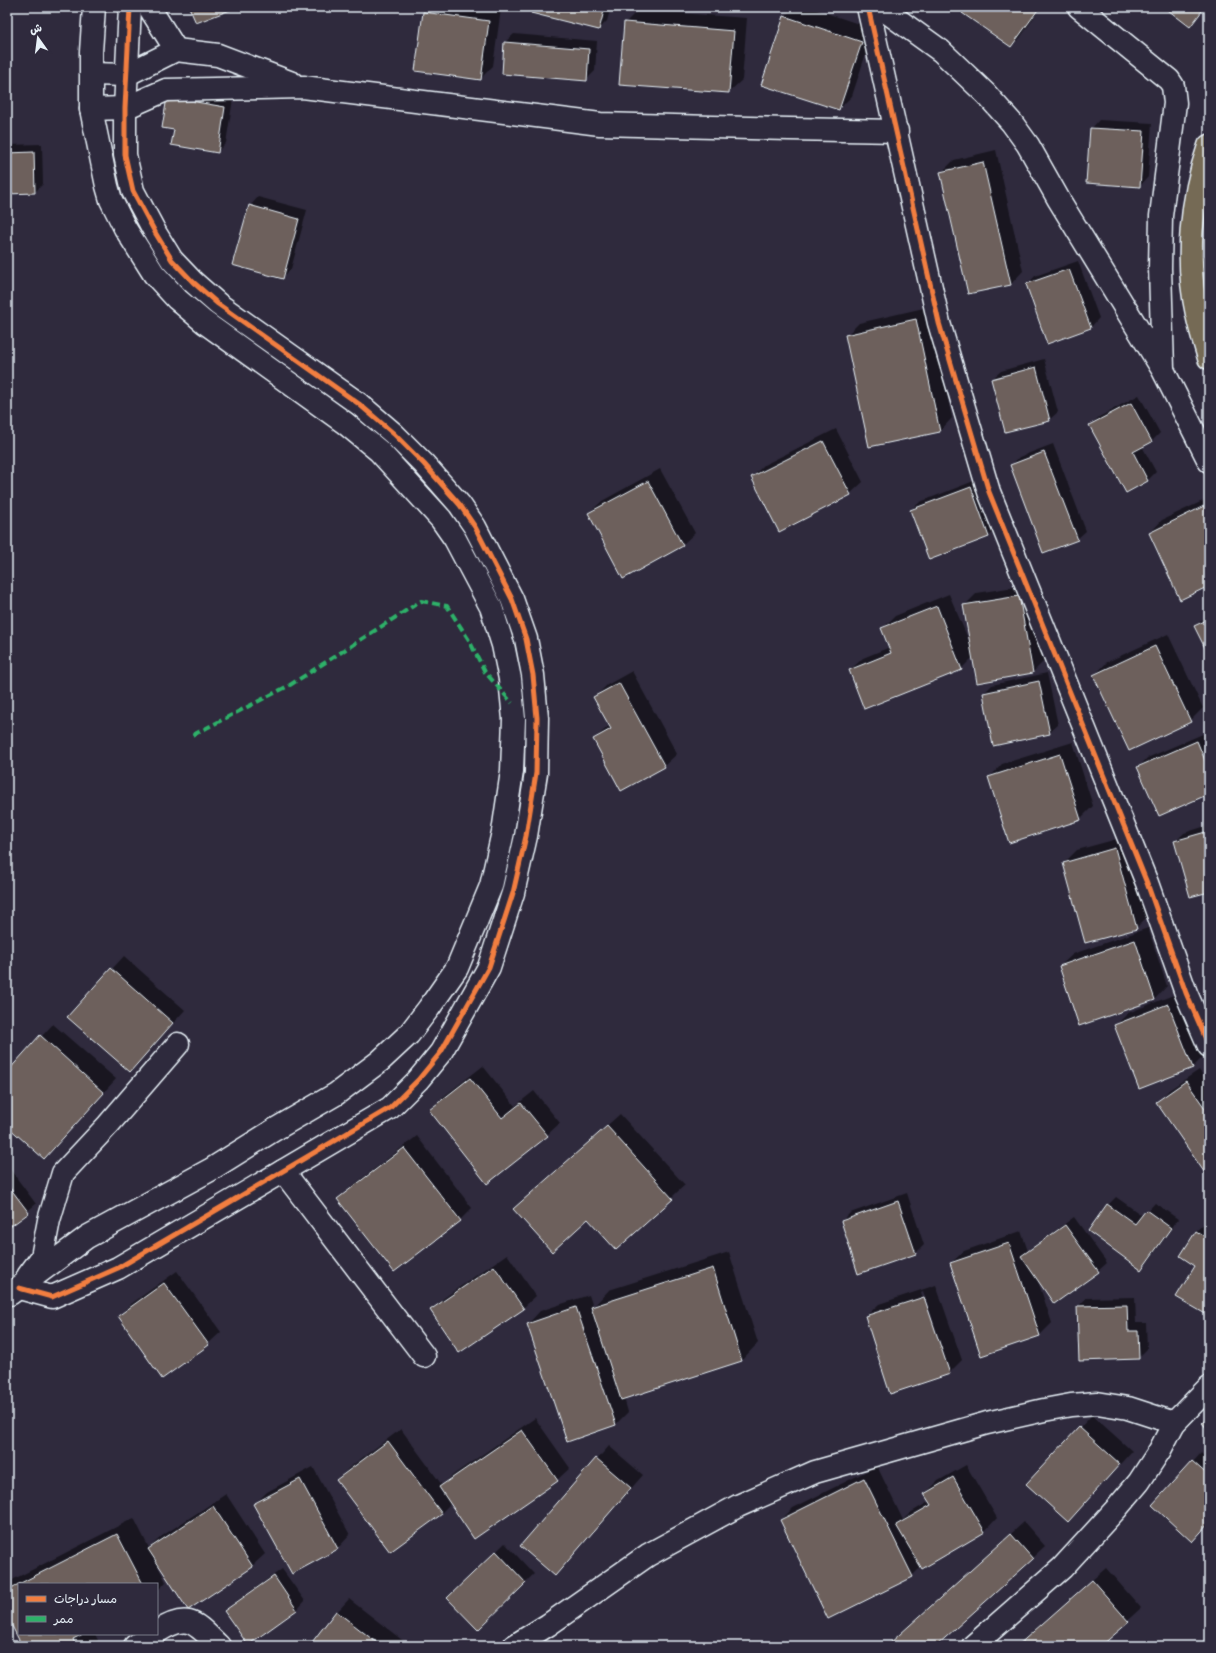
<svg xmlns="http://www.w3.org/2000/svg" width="1216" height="1653" font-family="Dekko,'Playpen Sans Arabic',sans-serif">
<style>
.shadow{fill:#0007;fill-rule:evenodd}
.building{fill:#6d615c;stroke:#e8f1f8}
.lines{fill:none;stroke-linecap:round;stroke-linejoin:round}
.minor-casing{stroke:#e8f1f8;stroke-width:25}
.highway-casing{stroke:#e8f1f8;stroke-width:25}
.minor{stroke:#2f2a3d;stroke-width:22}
.highway{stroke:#756a55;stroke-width:22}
.quiet{stroke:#2db169;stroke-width:4;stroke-dasharray:8 4;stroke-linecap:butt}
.cycleway-casing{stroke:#2f2a3d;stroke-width:8}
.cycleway{stroke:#f27e40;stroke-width:5}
</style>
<rect width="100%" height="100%" fill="#2f2a3d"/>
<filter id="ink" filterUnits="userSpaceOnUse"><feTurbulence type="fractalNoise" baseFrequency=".025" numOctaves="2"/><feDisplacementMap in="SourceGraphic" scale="8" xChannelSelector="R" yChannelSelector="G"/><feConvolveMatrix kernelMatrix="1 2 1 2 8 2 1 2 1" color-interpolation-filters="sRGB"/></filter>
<g filter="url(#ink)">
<g class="shadow">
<path d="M429,7H490L501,9L493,66L480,79L416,70L424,12Z"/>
<path d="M534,7H611L607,21L599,29Z"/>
<path d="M794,7H808L874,29L852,96L839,109L763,84L785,16Z"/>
<path d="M967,7H1041L1020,38L1011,46Z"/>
<path d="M638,10L747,18L742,80L729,92L621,85L625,23Z"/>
<path d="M514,34L597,41L595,71L586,80L505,42Z"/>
<path d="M168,98L233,99L226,143L217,152L175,129Z"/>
<path d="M1099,120L1152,123L1148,177L1140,186L1091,129Z"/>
<path d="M42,144L43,184L35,192L7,193V145Z"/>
<path d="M996,150L1023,271L1011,284L941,173L954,160Z"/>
<path d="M258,197L307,210L291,269L282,278L250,206Z"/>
<path d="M1078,261L1099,318L1091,327L1027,285L1035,276Z"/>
<path d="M928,307L952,418L940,431L846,336L859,323Z"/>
<path d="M1044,359L1058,412L1049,420L992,379L1001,371Z"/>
<path d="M1139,395L1160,433L1151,442L1142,446L1156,472L1148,480L1126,491L1091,425L1099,417Z"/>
<path d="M836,429L863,482L850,494L752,477L764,465Z"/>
<path d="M1053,444L1086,531L1077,539L1011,466L1019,457Z"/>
<path d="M660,469L695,533L682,545L589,513L602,501Z"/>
<path d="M979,479L997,528L989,536L930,558L911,510L920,502Z"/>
<path d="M1209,498V585L1150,533L1162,520Z"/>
<path d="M1032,584L1045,660L1033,672L973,657L961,669L850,670L863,658L890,647L882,629L895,616L949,594L972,648L964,606L977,593Z"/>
<path d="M1209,613V654L1195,627Z"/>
<path d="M1168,634L1203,708L1190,721L1095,675L1107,662Z"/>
<path d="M632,671L677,754L664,766L594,739L610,725L595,697L607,685Z"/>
<path d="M1047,673L1058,725L1049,733L984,693L992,685Z"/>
<path d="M1205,733L1209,743V793L1139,767L1147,758Z"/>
<path d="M1073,742L1093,806L1080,819L990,777L1002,764Z"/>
<path d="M1209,825V891L1176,841L1184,833Z"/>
<path d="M1128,836L1149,915L1136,928L1064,863L1077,850Z"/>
<path d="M1148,928L1167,986L1155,999L1080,1024L1060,966L1073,954Z"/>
<path d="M124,956L185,1010L130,1071L112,969Z"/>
<path d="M1181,992L1205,1055L1192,1068L1116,1025L1128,1013Z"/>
<path d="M53,1024L116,1079L44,1158L7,1124V1074Z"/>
<path d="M483,1066L515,1106L534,1091L560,1123L547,1135L430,1110L443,1097Z"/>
<path d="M1199,1070L1209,1084V1177L1157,1103L1169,1090Z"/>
<path d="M620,1114L685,1185L616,1248L588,1218L527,1197Z"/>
<path d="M417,1136L472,1208L460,1220L339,1199L351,1187Z"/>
<path d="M7,1165L36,1204L7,1228Z"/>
<path d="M907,1193L924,1245L916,1253L842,1221L850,1213Z"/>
<path d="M1116,1197L1143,1216L1155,1203L1178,1219L1149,1260L1140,1268L1108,1205Z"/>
<path d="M1074,1217L1107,1263L1098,1271L1037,1278L1052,1323L1039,1336L951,1263L964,1251L1021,1231L1028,1251Z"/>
<path d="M1209,1219V1315L1197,1265L1196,1231Z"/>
<path d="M729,1252L758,1343L742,1360L624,1398L628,1412L616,1424L567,1441L528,1324L540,1311L589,1295L593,1307L609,1290Z"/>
<path d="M507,1254L536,1296L523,1308L431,1310L444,1298Z"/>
<path d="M177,1271L221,1332L208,1344L119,1316L131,1304Z"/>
<path d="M936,1285L962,1360L949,1373L866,1316L879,1304ZM923,1291L948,1367H946L921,1292Z"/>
<path d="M1135,1297L1136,1323H1146L1147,1349L1138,1358L1078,1307L1086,1298Z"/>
<path d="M1092,1415L1132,1451L1080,1508L1028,1484Z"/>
<path d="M535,1418L570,1468L557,1480L451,1503L441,1513L390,1550L337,1480L350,1467L401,1429L442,1485L453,1475Z"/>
<path d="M609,1446L643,1475L555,1575L521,1546Z"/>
<path d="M1201,1453L1209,1461V1522L1193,1462Z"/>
<path d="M966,1465L997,1518L985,1531L923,1568L922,1566L912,1576L781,1520L793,1508L877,1466L903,1520L910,1513L930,1501L925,1494L938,1481Z"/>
<path d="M313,1467L350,1535L338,1548L292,1573L254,1505L267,1492Z"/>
<path d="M226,1494L265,1554L252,1566L160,1565L158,1566L166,1582L157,1591V1584H19V1634H95L98,1640L92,1646H24L7,1614V1586L14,1579L134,1518L149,1548L162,1536Z"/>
<path d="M1024,1522L1045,1546L1032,1558L935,1646H893L891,1644L903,1631Z"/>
<path d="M505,1543L534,1574L478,1628L448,1598Z"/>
<path d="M7,1554L11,1563L7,1567Z"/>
<path d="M1106,1568L1141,1608L1099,1646H1016Z"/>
<path d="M282,1569L305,1601L297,1610L248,1643L226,1611L234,1603Z"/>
<path d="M349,1599L406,1643L404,1646H310L337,1612Z"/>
<path d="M1209,1643V1646H1203Z"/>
</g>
<g class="building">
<path d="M189,7H238L196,23Z"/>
<path d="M533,7H605L599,30L531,13Z"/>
<path d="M966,7H1040L1011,47L962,13Z"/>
<path d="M1164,7H1205L1190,27Z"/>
<path d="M423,12L489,21L481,80L415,71Z"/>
<path d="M784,16L862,42L839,110L761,85Z"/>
<path d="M624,22L734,31L729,93L619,85Z"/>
<path d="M504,42L589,49L587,81L502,74Z"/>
<path d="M167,97L225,107L218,153L171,145L174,130L162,128Z"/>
<path d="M1090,128L1144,131L1140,187L1086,183Z"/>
<path d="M34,152L35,193L7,194V153Z"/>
<path d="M983,162L1011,285L968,294L940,172Z"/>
<path d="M249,205L299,219L283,279L232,265Z"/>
<path d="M1069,269L1091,328L1047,344L1026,284Z"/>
<path d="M916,319L940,432L869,447L845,335Z"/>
<path d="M1036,367L1050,421L1005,432L991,379Z"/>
<path d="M1131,403L1152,442L1133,452L1148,481L1126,493L1089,425Z"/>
<path d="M823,441L851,495L779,532L751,477Z"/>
<path d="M1044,452L1078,540L1043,553L1010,465Z"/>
<path d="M648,481L683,546L623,579L588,513Z"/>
<path d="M971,487L989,537L929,560L910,510Z"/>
<path d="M1204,506L1209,517V586L1180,600L1149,533Z"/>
<path d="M1019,596L1033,673L977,683L963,605Z"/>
<path d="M937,606L962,670L864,709L849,670L891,653L881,628Z"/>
<path d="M1209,619V656L1194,626Z"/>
<path d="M1155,646L1191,722L1129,751L1093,675Z"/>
<path d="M1039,681L1050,734L993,746L983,693Z"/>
<path d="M619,683L665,767L621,791L593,739L611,729L593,697Z"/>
<path d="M1197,741L1209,770V794L1159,816L1137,767Z"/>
<path d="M1060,754L1081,820L1009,843L988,777Z"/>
<path d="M1209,831V892L1190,897L1174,841Z"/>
<path d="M1115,848L1137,929L1085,943L1063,863Z"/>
<path d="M1135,940L1155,1000L1079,1026L1059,966Z"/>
<path d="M111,968L173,1023L130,1072L67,1017Z"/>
<path d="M1168,1004L1193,1068L1139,1089L1114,1025Z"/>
<path d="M40,1035L104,1093L44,1159L7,1126V1072Z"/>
<path d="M470,1078L502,1118L521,1103L548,1136L487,1184L429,1110Z"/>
<path d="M1186,1081L1209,1114V1179L1156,1102Z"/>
<path d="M607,1126L673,1199L616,1250L588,1219L552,1252L513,1209Z"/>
<path d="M404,1148L461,1221L394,1272L337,1199Z"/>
<path d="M7,1184L29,1213L7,1229Z"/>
<path d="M898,1201L916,1254L858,1274L841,1221Z"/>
<path d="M1107,1204L1135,1224L1146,1210L1171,1228L1141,1270L1088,1231Z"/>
<path d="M1065,1225L1099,1272L1054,1304L1021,1256Z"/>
<path d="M1196,1231L1209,1239V1316L1176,1297L1195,1266L1180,1256Z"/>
<path d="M1009,1243L1040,1336L981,1356L950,1263Z"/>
<path d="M494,1266L524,1309L459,1353L430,1310Z"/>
<path d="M713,1268L742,1361L621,1400L591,1307Z"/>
<path d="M164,1283L209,1345L162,1379L118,1316Z"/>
<path d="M924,1297L950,1374L890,1394L865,1316Z"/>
<path d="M1127,1305L1128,1331H1138L1139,1359L1079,1361L1077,1306Z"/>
<path d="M576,1307L616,1425L567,1442L527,1324Z"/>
<path d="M1209,1416V1431L1202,1423Z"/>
<path d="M1079,1427L1120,1464L1068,1522L1026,1484Z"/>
<path d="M522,1430L558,1481L474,1539L439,1487Z"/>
<path d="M388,1441L442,1514L390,1552L336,1480Z"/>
<path d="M596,1458L631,1488L555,1576L520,1546Z"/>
<path d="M1192,1461L1209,1476V1523L1192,1542L1152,1505Z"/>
<path d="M953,1477L985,1532L922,1569L896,1525L931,1505L924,1494Z"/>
<path d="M864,1478L913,1577L828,1619L780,1520Z"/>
<path d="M300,1479L338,1549L292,1574L253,1504Z"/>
<path d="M213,1506L253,1567L188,1610L148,1549Z"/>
<path d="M117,1534L143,1584H19V1634H83L73,1639L76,1646H22L7,1616V1590Z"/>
<path d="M1011,1534L1033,1559L936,1646H892L889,1644Z"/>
<path d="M496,1551L526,1583L478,1630L447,1598Z"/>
<path d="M274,1576L297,1610L248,1645L224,1611Z"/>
<path d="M1092,1580L1129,1622L1101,1646H1017Z"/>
<path d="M336,1611L381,1646H309Z"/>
</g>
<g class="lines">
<defs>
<g id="minor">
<path d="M149,7L176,50"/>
<path d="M868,7L939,323L989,492L1147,883L1186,993L1209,1046"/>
<path d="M880,7L941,51L986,94L1012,123L1028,145L1059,200L1163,370L1209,461"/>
<path d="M1079,7L1169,80L1173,86L1175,103L1161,216L1160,268L1163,369"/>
<path d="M92,74L126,75L176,50L218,55L292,83"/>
<path d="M91,109L125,108L166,90L303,87L600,124L789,129L897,131"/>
<path d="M283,1171L424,1356"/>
<path d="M28,1276L42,1257L49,1220L63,1173L108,1125L178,1044"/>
<path d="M19,1288L52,1297L118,1268L390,1108L418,1080L441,1052L489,967L513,893L526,836L536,773L537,718L533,675L526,639L512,599L475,527L460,505L424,464L394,434L359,404L218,304L193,282L172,260L156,234L133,191L125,155V108L130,7"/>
<path d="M10,1294L87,1237L210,1170L274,1130L336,1094L380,1061L409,1034L429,1008L457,968L491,886L503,832L512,771L514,719L510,679L503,645L491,607L455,539L441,519L379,451L345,423L204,322L177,299L154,274L125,228L111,200L107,186L91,109V52L94,7"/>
<path d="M157,1632C189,1611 196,1624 219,1646"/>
<path d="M135,1646L153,1634"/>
<path d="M514,1646L548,1625L648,1555L738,1506L815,1472L987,1423L1044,1410L1071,1405L1097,1403L1128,1408L1174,1423"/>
<path d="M973,1646L1062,1568L1117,1508L1139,1482L1160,1450L1174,1423L1209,1387"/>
</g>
<path id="highway" d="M1209,146C1191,198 1185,260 1197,314C1200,329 1205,344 1209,358"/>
</defs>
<use href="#minor" class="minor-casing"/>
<use href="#highway" class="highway-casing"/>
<use href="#minor" class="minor"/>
<use href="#highway" class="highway"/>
<path class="quiet" d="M193,735L290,685L421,601L447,606L469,640L485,672L512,703"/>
<defs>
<g id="cycleway">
<path d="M868,7L939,323L989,492L1147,883L1186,993L1209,1046"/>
<path d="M19,1288L52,1297L118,1268L390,1108L418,1080L441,1052L489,967L513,893L526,836L536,773L537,718L533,675L526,639L512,599L475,527L460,505L424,464L394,434L359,404L218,304L193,282L172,260L156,234L133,191L125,155V108L130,7"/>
</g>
</defs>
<use href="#cycleway" class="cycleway-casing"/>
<use href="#cycleway" class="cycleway"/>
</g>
</g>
<rect width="1216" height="1653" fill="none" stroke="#2f2a3d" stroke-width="24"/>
<rect x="12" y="12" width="1192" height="1629" fill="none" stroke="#e8f1f8" stroke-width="1.5" filter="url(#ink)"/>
<rect x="18" y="1583" width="140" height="52" fill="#2f2a3d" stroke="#797a88"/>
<rect x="26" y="1596" width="20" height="6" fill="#f27e40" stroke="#797a88"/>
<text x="54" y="1603" font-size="12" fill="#e8f1f8">مسار دراجات</text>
<rect x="26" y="1616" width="20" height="6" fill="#2db169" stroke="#797a88"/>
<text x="54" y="1623" font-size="12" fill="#e8f1f8">ممر</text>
<g transform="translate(38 38) rotate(346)" stroke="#2f2a3d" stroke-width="3" paint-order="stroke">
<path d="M0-3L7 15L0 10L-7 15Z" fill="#e8f1f8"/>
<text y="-6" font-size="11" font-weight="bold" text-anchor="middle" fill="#e8f1f8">ش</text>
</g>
</svg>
